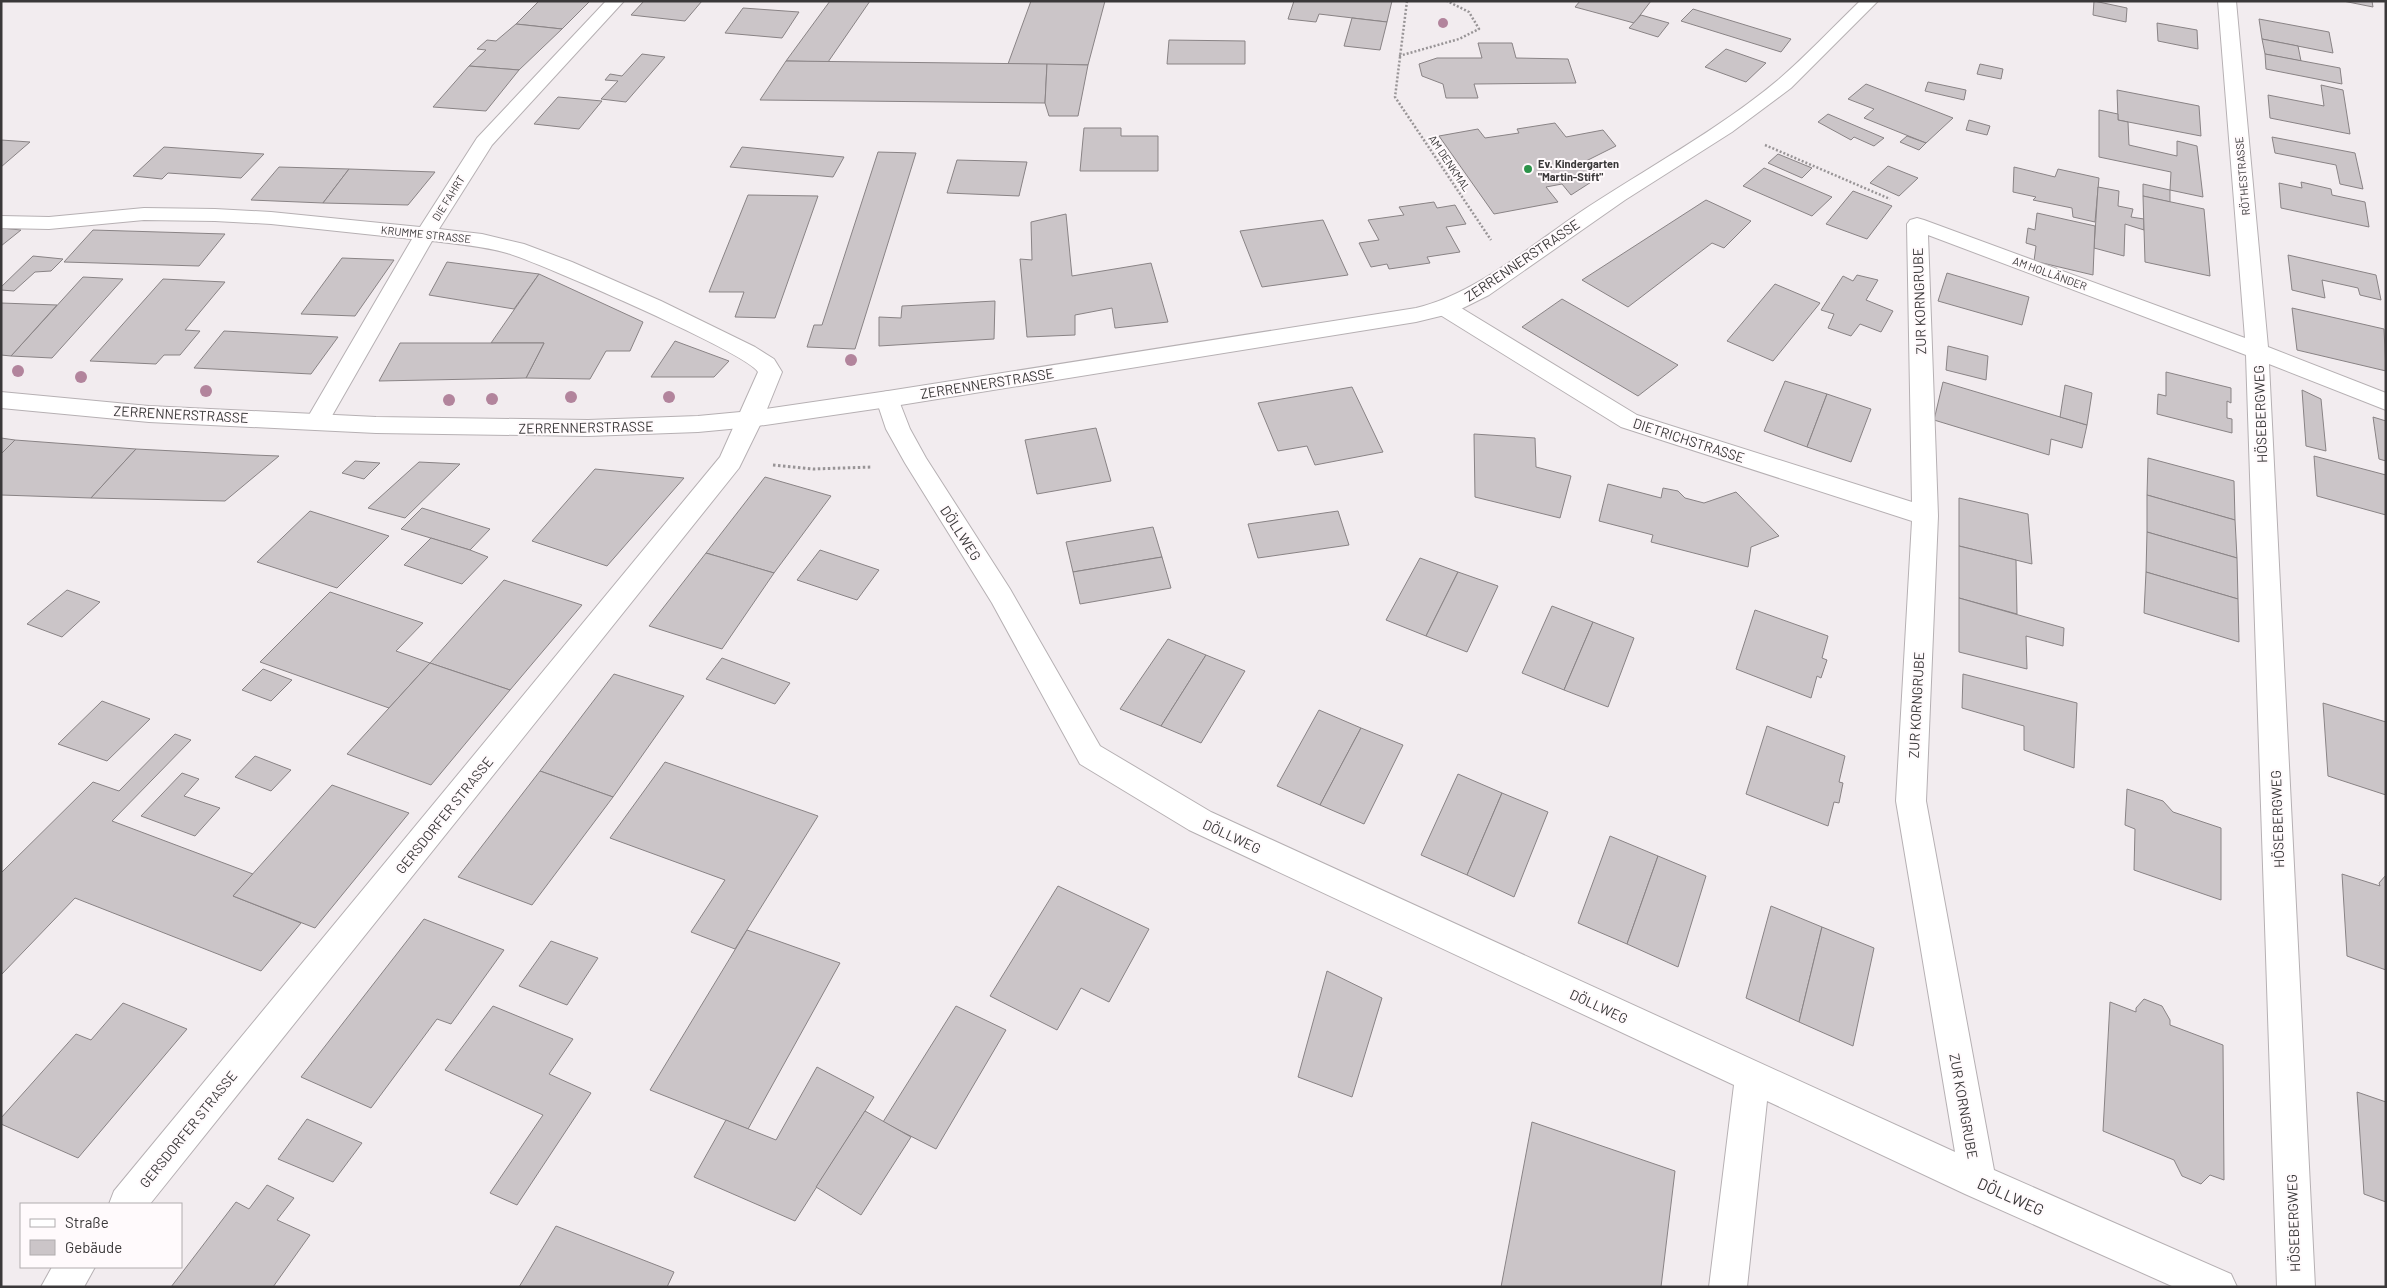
<svg xmlns="http://www.w3.org/2000/svg" width="2387" height="1288" font-family="Barlow,sans-serif">
<style>
.building{fill:#cbc5c8;stroke:#898385}
.lines{fill:none;stroke-linecap:round;stroke-linejoin:round}
.street-casing{stroke:#b6b0b3;stroke-width:2}
.secondary-casing{stroke:#b6b0b3;stroke-width:2}
.path-far1{stroke:#989496;stroke-width:2.5;stroke-dasharray:2 2;stroke-linecap:butt}
.path{stroke:#989496;stroke-width:3;stroke-dasharray:2.5 2.5;stroke-linecap:butt}
.street{fill:#fff;fill-rule:evenodd}
.secondary{fill:#fff;fill-rule:evenodd}
.tree{fill:#b2849c}
.poi-dot{fill:#2c934a;stroke:#fffafc;stroke-width:2}
.labels{text-anchor:middle;dominant-baseline:central;stroke-width:4;stroke-linejoin:round;paint-order:stroke}
.far-street-label{font-size:11px;fill:#3a3839;stroke:#fffafc}
.far-poi-label{font-size:11px;font-weight:bold;fill:#3a3839;stroke:#fffafc;text-anchor:start}
.street-label{font-size:14px;fill:#3a3839;stroke:#fffafc}
.near-street-label{font-size:16px;fill:#3a3839;stroke:#fffafc}
</style>
<rect width="100%" height="100%" fill="#f2ecef"/>
<g class="building">
<path d="M539,1H590L562,29L516,24Z"/>
<path d="M644,1H702L685,21L631,15Z"/>
<path d="M830,1H870L828,62L786,61Z"/>
<path d="M1031,1H1105L1088,65L1008,64Z"/>
<path d="M1294,1H1392L1387,22L1319,14L1316,22L1288,19Z"/>
<path d="M1580,1H1651L1634,23L1575,7Z"/>
<path d="M2094,1L2127,8L2126,22L2093,15Z"/>
<path d="M2343,1H2372L2373,7Z"/>
<path d="M743,8L799,12L782,38L725,33Z"/>
<path d="M1693,9L1791,39L1781,52L1681,21Z"/>
<path d="M1641,15L1669,23L1658,37L1629,28Z"/>
<path d="M1352,18L1387,22L1380,50L1344,46Z"/>
<path d="M2259,19L2329,32L2333,53L2262,39Z"/>
<path d="M2157,23L2197,30L2198,49L2158,41Z"/>
<path d="M516,24L562,29L519,70L469,66L486,50L477,49L487,40L496,41Z"/>
<path d="M2262,39L2298,46L2301,61L2265,54Z"/>
<path d="M1169,40L1245,41V64H1167Z"/>
<path d="M1478,43H1512L1516,58L1568,59L1576,83L1474,84L1478,98H1446L1443,84L1422,76L1419,64L1437,58H1482Z"/>
<path d="M1726,49L1766,63L1746,82L1705,67Z"/>
<path d="M642,54L665,57L626,102L601,99L618,81L605,80L610,74L622,76Z"/>
<path d="M2265,54L2340,68L2342,84L2266,69Z"/>
<path d="M786,61L1047,64L1045,103L760,100Z"/>
<path d="M1047,64L1088,65L1078,116H1049L1045,103Z"/>
<path d="M1980,64L2003,69L2001,79L1977,74Z"/>
<path d="M469,66L519,70L486,111L433,107Z"/>
<path d="M1928,82L1966,90L1964,100L1925,91Z"/>
<path d="M1866,84L1953,118L1926,143L1864,118L1874,109L1848,99Z"/>
<path d="M2321,85L2343,90L2350,134L2270,118L2268,95L2324,106Z"/>
<path d="M2117,90L2199,106L2201,136L2118,120Z"/>
<path d="M558,97L602,101L579,129L534,124Z"/>
<path d="M2099,110L2118,114V120L2128,122L2129,145L2177,156V141L2197,146L2203,197L2170,190L2171,172L2099,157Z"/>
<path d="M1828,114L1884,138L1874,146L1854,137L1851,140L1818,122Z"/>
<path d="M1969,120L1990,126L1987,135L1966,130Z"/>
<path d="M1555,123L1566,137L1603,130L1616,146L1586,161L1599,177L1571,195L1562,184L1546,187L1558,202L1494,214L1439,136L1478,129L1485,138L1519,133L1517,129Z"/>
<path d="M1084,128H1121V136H1158V171H1080Z"/>
<path d="M1907,136L1926,143L1919,150L1900,142Z"/>
<path d="M2272,137L2355,153L2363,189L2340,184L2336,165L2275,153Z"/>
<path d="M1,140L30,142L1,167Z"/>
<path d="M164,147L264,154L241,178L168,173L162,179L133,176Z"/>
<path d="M742,147L844,157L833,177L730,167Z"/>
<path d="M878,152L916,153L855,349L807,347L814,325H822Z"/>
<path d="M1778,154L1812,168L1802,178L1768,163Z"/>
<path d="M957,160L1027,162L1019,196L947,193Z"/>
<path d="M1888,166L1918,178L1899,196L1870,183Z"/>
<path d="M279,167L349,169L323,203L251,200Z"/>
<path d="M2014,167L2055,177L2058,169L2099,178L2095,222L2073,217L2072,208L2033,200L2036,197L2013,192Z"/>
<path d="M1764,168L1832,197L1812,216L1743,186Z"/>
<path d="M349,169L435,172L408,205L323,203Z"/>
<path d="M2301,182L2331,189L2332,195L2365,202L2369,227L2281,208L2279,183L2302,188Z"/>
<path d="M2143,184L2170,190V202L2143,196Z"/>
<path d="M2098,187L2119,191L2118,206L2133,209L2131,217L2144,219V230L2125,224L2124,256L2094,248Z"/>
<path d="M1853,191L1892,206L1867,239L1826,224Z"/>
<path d="M748,195L818,196L775,318L735,317L744,292H709Z"/>
<path d="M2143,196L2204,209L2210,276L2145,262Z"/>
<path d="M1706,200L1751,221L1724,248L1712,243L1628,307L1582,280Z"/>
<path d="M1434,202L1437,208L1455,205L1466,224L1446,227L1460,252L1427,257L1430,263L1389,269L1387,264L1371,267L1359,243L1379,240L1368,220L1404,215L1399,207Z"/>
<path d="M2037,213L2095,226L2093,275L2034,261L2036,246L2026,243L2028,228L2035,230Z"/>
<path d="M1066,214L1072,276L1151,263L1168,322L1115,328L1112,308L1075,315V335L1027,337L1020,259L1032,260L1031,222Z"/>
<path d="M1323,220L1348,275L1262,287L1240,231Z"/>
<path d="M1,228L21,230L1,246Z"/>
<path d="M93,230L225,234L199,266L64,262Z"/>
<path d="M2288,255L2376,275L2381,300L2360,295L2358,288L2322,280L2325,298L2292,290Z"/>
<path d="M33,256L63,259L51,271L35,272L14,291L1,290V287Z"/>
<path d="M342,258L394,260L355,316L301,314Z"/>
<path d="M447,262L539,274L514,309L429,295Z"/>
<path d="M1947,273L2029,297L2022,325L1938,301Z"/>
<path d="M539,274L643,322L630,351H606L590,379L526,378L544,343H491Z"/>
<path d="M1857,275L1878,280L1866,300L1893,311L1881,332L1860,324L1851,336L1828,328L1834,314L1821,310L1843,276L1853,281Z"/>
<path d="M83,277L123,279L52,358L11,356Z"/>
<path d="M163,279L225,282L185,330L200,331L180,355H164L156,364L90,361Z"/>
<path d="M1775,284L1820,303L1773,361L1727,341Z"/>
<path d="M1562,299L1678,365L1638,396L1522,327Z"/>
<path d="M995,301L994,339L879,346V317L901,318L902,306Z"/>
<path d="M1,303L57,305L11,356L1,355Z"/>
<path d="M2292,308L2384,329L2386,371L2297,350Z"/>
<path d="M224,331L338,337L311,374L194,368Z"/>
<path d="M675,341L729,361L714,377H651Z"/>
<path d="M400,343H544L526,378L379,381Z"/>
<path d="M1948,346L1988,356L1986,380L1946,370Z"/>
<path d="M2166,372L2231,388V403L2227,401V418L2232,419V433L2157,414L2158,394L2166,396Z"/>
<path d="M1785,381L1827,394L1807,447L1764,431Z"/>
<path d="M1943,382L2087,425L2082,448L2051,439L2049,455L1934,420Z"/>
<path d="M2065,385L2092,393L2087,425L2060,417Z"/>
<path d="M1352,387L1383,452L1315,465L1307,446L1278,451L1258,403Z"/>
<path d="M2302,390L2321,399L2326,451L2306,446Z"/>
<path d="M1827,394L1871,409L1851,462L1807,447Z"/>
<path d="M2373,417L2386,421V461L2379,459Z"/>
<path d="M1096,428L1111,481L1037,494L1025,440Z"/>
<path d="M1474,434L1535,438L1536,467L1571,476L1560,518L1475,497Z"/>
<path d="M1,438L15,440L1,454Z"/>
<path d="M15,440L136,449L91,498L1,495V454Z"/>
<path d="M136,449L253,455L279,456L225,501L91,498Z"/>
<path d="M2314,456L2386,475V515L2317,496Z"/>
<path d="M2148,458L2234,481L2235,520L2147,495Z"/>
<path d="M355,461L380,463L364,479L342,473Z"/>
<path d="M419,462L460,464L405,518L368,508Z"/>
<path d="M595,469L684,478L607,566L532,541Z"/>
<path d="M765,477L831,496L774,573L706,553Z"/>
<path d="M1608,484L1661,498L1663,488L1678,491L1685,498L1704,503L1736,492L1779,536L1751,547L1748,567L1651,542L1653,535L1599,521Z"/>
<path d="M2147,495L2235,520L2237,558L2147,532Z"/>
<path d="M1959,498L2028,514L2032,564L1959,546Z"/>
<path d="M422,508L490,529L470,550L401,529Z"/>
<path d="M310,511L389,536L337,588L257,562Z"/>
<path d="M1338,511L1349,545L1258,558L1248,524Z"/>
<path d="M1153,527L1162,557L1073,572L1066,542Z"/>
<path d="M2147,532L2237,558L2238,599L2146,572Z"/>
<path d="M431,538L470,550L488,557L462,584L404,565Z"/>
<path d="M1959,546L2016,560L2017,614L1959,598Z"/>
<path d="M820,550L879,570L857,600L797,580Z"/>
<path d="M706,553L774,573L722,649L649,626Z"/>
<path d="M1162,557L1171,588L1080,604L1073,572Z"/>
<path d="M1420,558L1458,572L1426,636L1386,620Z"/>
<path d="M1458,572L1498,586L1467,652L1426,636Z"/>
<path d="M2146,572L2238,599L2239,642L2144,613Z"/>
<path d="M504,580L582,605L510,690L430,663Z"/>
<path d="M67,590L100,602L62,637L27,624Z"/>
<path d="M330,592L423,623L396,651L430,663L389,708L260,662Z"/>
<path d="M1959,598L2064,628L2063,646L2026,636L2027,669L1959,652Z"/>
<path d="M1552,606L1593,622L1564,690L1522,673Z"/>
<path d="M1755,610L1828,636L1822,658L1827,660L1821,678L1817,676L1811,698L1736,669Z"/>
<path d="M1593,622L1634,638L1608,707L1564,690Z"/>
<path d="M1168,639L1206,655L1161,726L1120,709Z"/>
<path d="M1206,655L1245,671L1201,743L1161,726Z"/>
<path d="M722,658L790,683L775,704L706,679Z"/>
<path d="M430,663L510,690L431,785L347,754Z"/>
<path d="M263,669L292,680L271,701L242,690Z"/>
<path d="M614,674L684,696L613,797L540,771Z"/>
<path d="M1963,674L2077,703L2074,768L2024,750V726L1962,708Z"/>
<path d="M102,701L150,719L107,761L58,744Z"/>
<path d="M2323,703L2386,722V795L2328,776Z"/>
<path d="M1319,710L1361,728L1320,805L1277,786Z"/>
<path d="M1767,726L1845,756L1839,782L1843,783L1839,803L1834,802L1828,826L1746,794Z"/>
<path d="M1361,728L1403,745L1364,824L1320,805Z"/>
<path d="M175,734L191,740L112,821L253,874L233,896L301,923L261,971L75,898L1,975V873L93,782L119,791Z"/>
<path d="M255,756L291,770L271,791L235,777Z"/>
<path d="M665,762L818,816L735,949L691,932L725,880L610,838Z"/>
<path d="M540,771L613,797L532,905L458,877Z"/>
<path d="M182,773L199,779L184,796L220,808L195,836L141,816Z"/>
<path d="M1458,774L1502,793L1467,875L1421,855Z"/>
<path d="M332,785L409,813L315,928L233,896Z"/>
<path d="M2127,789L2163,801L2173,812L2221,828V900L2134,870L2135,829L2125,825Z"/>
<path d="M1502,793L1548,812L1514,897L1467,875Z"/>
<path d="M1610,836L1658,856L1627,944L1578,923Z"/>
<path d="M1658,856L1706,876L1678,967L1627,944Z"/>
<path d="M2342,874L2380,886L2379,883L2386,875V970L2347,956Z"/>
<path d="M1058,886L1149,929L1109,1002L1081,988L1057,1030L990,996Z"/>
<path d="M1771,906L1822,927L1799,1022L1746,998Z"/>
<path d="M424,919L504,950L451,1024L437,1019L371,1108L301,1077Z"/>
<path d="M1822,927L1874,948L1853,1046L1799,1022Z"/>
<path d="M747,930L840,963L748,1129L650,1090Z"/>
<path d="M551,941L598,958L567,1005L519,986Z"/>
<path d="M1327,971L1382,998L1352,1097L1298,1077Z"/>
<path d="M2144,999L2162,1006L2170,1020V1025L2223,1045L2224,1180L2210,1175L2201,1184L2182,1176L2174,1160L2103,1131L2110,1002L2136,1012V1008Z"/>
<path d="M123,1003L187,1029L78,1158L1,1124V1118L76,1034L91,1040Z"/>
<path d="M493,1006L573,1039L549,1074L591,1093L517,1205L490,1193L543,1115L445,1070Z"/>
<path d="M956,1006L1006,1030L936,1149L883,1122Z"/>
<path d="M817,1067L874,1097L795,1221L694,1177L726,1120L776,1140Z"/>
<path d="M2357,1092L2386,1102V1202L2364,1194Z"/>
<path d="M865,1111L911,1137L861,1215L816,1187Z"/>
<path d="M307,1119L362,1143L333,1182L278,1159Z"/>
<path d="M1532,1122L1675,1171L1661,1287H1501Z"/>
<path d="M267,1185L294,1198L277,1220L310,1235L273,1287H171L236,1202L249,1209Z"/>
<path d="M556,1226L674,1272L667,1287H519Z"/>
</g>
<g class="lines">
<defs>
<g id="street">
<path d="M606,1H624L492,145L439,229L482,234L524,244L572,262L661,301L755,347L774,359L782,372L763,419L739,468L150,1204H109L114,1191L720,457L758,372C748,353 538,262 507,253C482,246 458,244 432,241L325,428L317,430L309,428L305,422L412,239L271,224L215,221L144,220L49,229L1,228V216L49,217L144,208L215,209L271,212L420,227L477,138Z"/>
<path d="M2218,1H2236L2268,347L2386,393V410L2269,364L2315,1287H2277L2246,355L1928,235L1938,516L1926,801L1994,1170L2231,1274L2237,1287H2174L1965,1194L1767,1101L1747,1287H1709L1734,1085L1189,830L1080,764L992,603L905,463L886,429L876,399L880,393L888,391L896,393L910,429L926,458L1010,589L1100,746L1211,812L1955,1152L1896,801L1912,521L1621,427L1437,313L1434,308L1437,303L1445,301L1453,303L1637,415L1912,502L1907,224L1910,220L1917,218L1924,220L2245,338Z"/>
<path d="M52,1267H95L84,1287H41Z"/>
</g>
<path id="secondary" d="M1860,1H1878L1791,88L1732,132L1625,200L1489,295L1453,313L1416,322L888,407L751,427L698,432L588,436L376,433L149,422L1,408V392L149,406L376,417L588,420L698,416L751,411L888,391L1416,308C1475,294 1529,247 1579,213C1645,169 1717,131 1778,80C1806,56 1833,27 1860,1Z"/>
</defs>
<use href="#street" class="street-casing"/>
<use href="#secondary" class="secondary-casing"/>
<g class="path-far1">
<path d="M1407,1L1395,97L1491,240"/>
<path d="M1399,56L1459,39L1479,29L1469,12L1447,1"/>
<path d="M1765,145L1890,199"/>
</g>
<path class="path" d="M773,465L813,469L872,467"/>
<use href="#street" class="street"/>
<use href="#secondary" class="secondary"/>
</g>
<g class="tree">
<circle cx="1443" cy="23" r="5"/>
<circle cx="851" cy="360" r="6"/>
<circle cx="18" cy="371" r="6"/>
<circle cx="81" cy="377" r="6"/>
<circle cx="206" cy="391" r="6"/>
<circle cx="571" cy="397" r="6"/>
<circle cx="669" cy="397" r="6"/>
<circle cx="492" cy="399" r="6"/>
<circle cx="449" cy="400" r="6"/>
</g>
<circle class="poi-dot" cx="1528" cy="169" r="5"/>
<g class="labels">
<g class="far-street-label">
<text transform="translate(1450 163) rotate(56)">AM DENKMAL</text>
<text transform="translate(2242 176) rotate(-95)">RÖTHESTRASSE</text>
<text transform="translate(448 198) rotate(-58)">DIE FAHRT</text>
<text transform="translate(426 234) rotate(6)">KRUMME STRASSE</text>
<text transform="translate(2050 273) rotate(20)">AM HOLLÄNDER</text>
</g>
<g class="far-poi-label">
<text x="1538" y="163">Ev. Kindergarten<tspan x="1538" dy="13">"Martin-Stift"</tspan></text>
</g>
<g class="street-label">
<text transform="translate(1522 260) rotate(-34)">ZERRENNERSTRASSE</text>
<text transform="translate(1919 301) rotate(-92)">ZUR KORNGRUBE</text>
<text transform="translate(987 383) rotate(-9)">ZERRENNERSTRASSE</text>
<text transform="translate(181 414) rotate(3)">ZERRENNERSTRASSE</text>
<text transform="translate(2260 414) rotate(-92)">HÖSEBERGWEG</text>
<text transform="translate(586 427) rotate(-1)">ZERRENNERSTRASSE</text>
<text transform="translate(1689 440) rotate(18)">DIETRICHSTRASSE</text>
<text transform="translate(961 533) rotate(57)">DÖLLWEG</text>
<text transform="translate(1916 705) rotate(-87)">ZUR KORNGRUBE</text>
<text transform="translate(444 815) rotate(-51)">GERSDORFER STRASSE</text>
<text transform="translate(2277 819) rotate(-92)">HÖSEBERGWEG</text>
<text transform="translate(1232 836) rotate(25)">DÖLLWEG</text>
<text transform="translate(1599 1006) rotate(25)">DÖLLWEG</text>
<text transform="translate(1964 1106) rotate(80)">ZUR KORNGRUBE</text>
<text transform="translate(188 1129) rotate(-51)">GERSDORFER STRASSE</text>
<text transform="translate(2293 1223) rotate(-92)">HÖSEBERGWEG</text>
</g>
<g class="near-street-label">
<text transform="translate(2011 1196) rotate(24)">DÖLLWEG</text>
</g>
</g>
<rect width="2387" height="1288" fill="none" stroke="#3a3839" stroke-width="5"/>
<rect x="20" y="1203" width="162" height="65" fill="#fffafc" stroke="#b0acae"/>
<rect x="30" y="1219" width="25" height="8" fill="#ffffff" stroke="#b0acae"/>
<text x="65" y="1228" font-size="15" fill="#3a3839">Straße</text>
<rect x="30" y="1240" width="25" height="15" fill="#cbc5c8" stroke="#b0acae"/>
<text x="65" y="1253" font-size="15" fill="#3a3839">Gebäude</text>
</svg>
